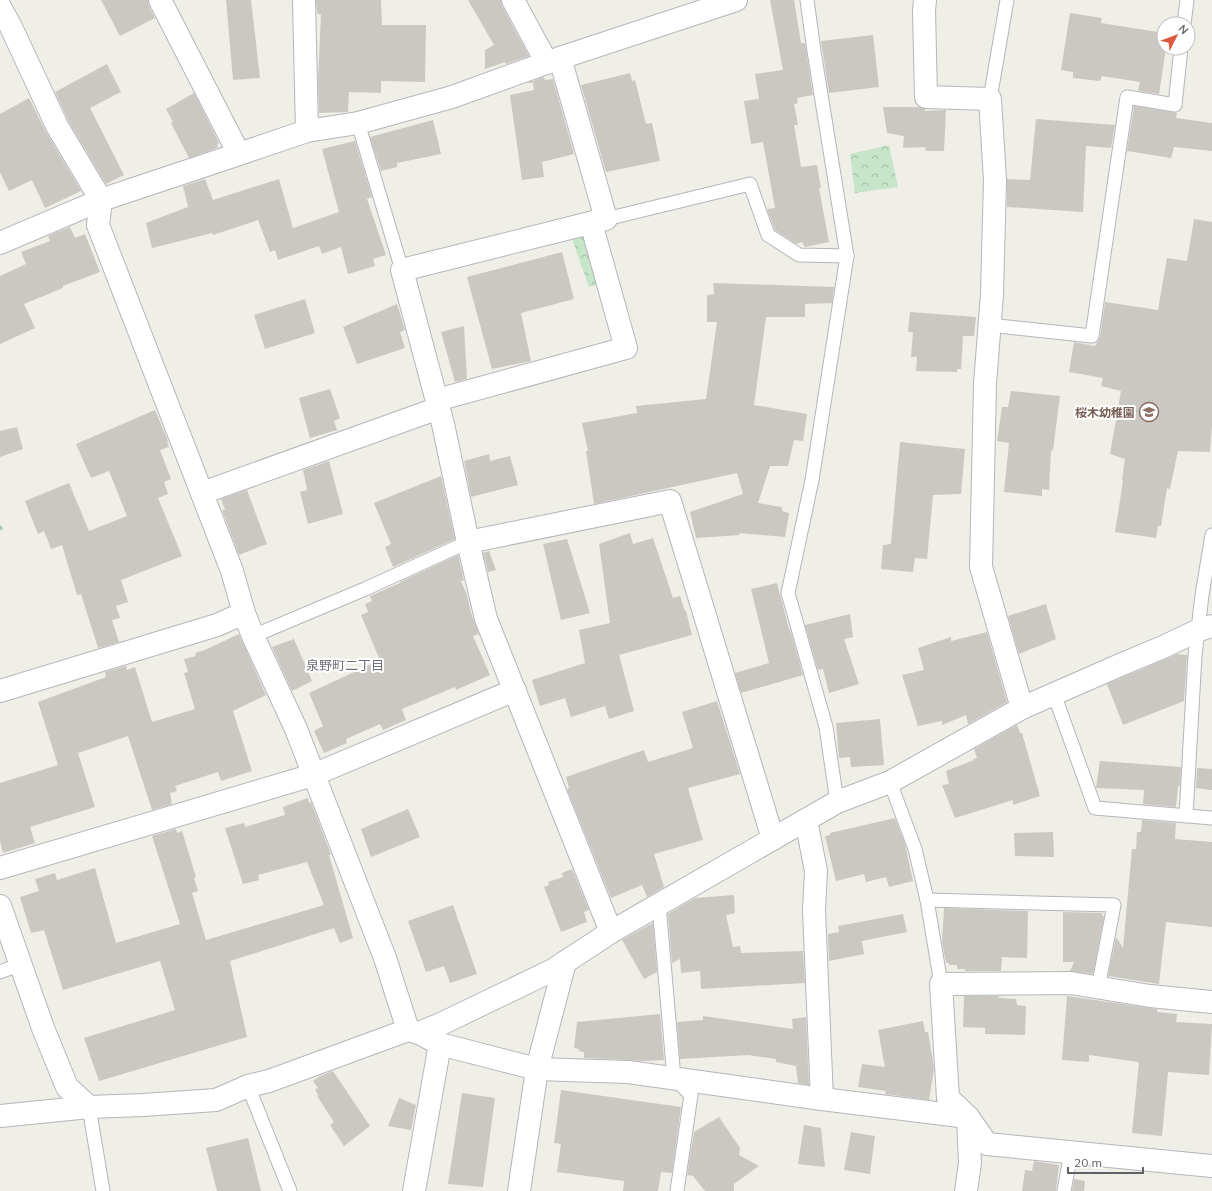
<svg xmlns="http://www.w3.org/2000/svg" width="1212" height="1191" font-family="Mulish,'Noto Sans JP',sans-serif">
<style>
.park{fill:url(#park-crowns)}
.building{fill:#cbc8c4}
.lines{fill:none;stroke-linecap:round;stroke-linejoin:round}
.service-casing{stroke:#b4b6ba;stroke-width:15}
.minor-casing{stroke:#b4b6ba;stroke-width:24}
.path{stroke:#9fc5ad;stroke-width:2.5;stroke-dasharray:4 2;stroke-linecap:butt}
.service{stroke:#fff;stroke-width:13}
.minor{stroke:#fff;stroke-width:22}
.labels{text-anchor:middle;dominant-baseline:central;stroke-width:4;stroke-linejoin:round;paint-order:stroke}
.education-label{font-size:12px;font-weight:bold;fill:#785e54;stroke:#fff;text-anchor:end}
.neighbourhood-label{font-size:13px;fill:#6f7378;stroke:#fff}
</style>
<defs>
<pattern id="park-crowns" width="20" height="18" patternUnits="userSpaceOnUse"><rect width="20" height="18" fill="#c6e5c9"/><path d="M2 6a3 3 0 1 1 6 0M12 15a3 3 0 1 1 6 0" fill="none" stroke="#a4bda7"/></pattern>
</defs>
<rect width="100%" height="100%" fill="#efeee7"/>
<g class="park">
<path d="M889,145L898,187L855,193L850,154Z"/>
<path d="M590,234L605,283L589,287L572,239Z"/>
</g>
<g class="building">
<path d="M101,0H148L149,6L155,18L120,36Z"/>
<path d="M226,0H251L260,78L233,80Z"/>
<path d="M316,0H381L382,25H426L425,82L381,81V93L349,92L348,112L319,113L318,80L321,15L317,13Z"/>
<path d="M468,0H501L502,6L529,56L506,64L505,62L485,69V50L494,45Z"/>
<path d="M770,0H794L801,43H805L813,95L797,98L798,103L794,104L798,125H794L801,167L817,165L821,188H819L829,242L805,247L802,242L796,244L775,230L767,209L775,208L763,142L751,144L744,101L759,99L755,74L783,70Z"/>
<path d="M1070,13L1102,18L1101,23L1164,33V48H1166L1159,94L1138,91L1140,82L1102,76L1100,81L1073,78V72L1061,70Z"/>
<path d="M873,35L879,87L829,93L821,41Z"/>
<path d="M107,64L121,92L90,108L124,175L106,184L68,120L55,92Z"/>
<path d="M630,73L632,81L635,80L646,124L652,123L660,161L606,172L581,85Z"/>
<path d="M544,77L545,80L553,79L574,154L542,162L544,177L522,180L510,95L534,90L533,84L535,83H527Z"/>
<path d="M194,93L219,143L217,144L218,147L214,149L189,158L171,123L173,122L166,109Z"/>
<path d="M29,98L46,132L81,191L45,208L32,180L9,191L0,172V114Z"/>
<path d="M1134,106L1177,113L1176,118L1212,123V151L1174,147L1171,158L1127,151Z"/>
<path d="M883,107H919L925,109V111L946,110L944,151H926L925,147L903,148L904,136L887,133Z"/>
<path d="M1036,119L1115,125L1111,148L1086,146L1083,212L1007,207V179L1030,180Z"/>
<path d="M433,120L441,154L397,163V167L381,171L370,137Z"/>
<path d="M355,141L372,197L367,199L386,255L373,259L375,266L348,274L341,247L322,254L319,246L278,260L275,250L270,252L258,220L213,235L212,233L152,248L146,223L188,207L183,186L205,179L213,200L279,179L293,228L339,212L322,149Z"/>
<path d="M1194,219L1212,222V425L1210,452L1178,451L1170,489L1167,488L1161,526H1158L1156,538L1115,532L1123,481L1122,480L1125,459L1110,454L1121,391L1101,386L1103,378L1069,372L1074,342L1095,346L1100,337L1105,302L1158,310L1167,258L1187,261Z"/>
<path d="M70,227L75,238L85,234L100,272L63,286V288L24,304L35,328L0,344V276L26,264L21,252L50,241L48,236Z"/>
<path d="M562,252L574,299L521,313L531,361L492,369L467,277Z"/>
<path d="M713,283L834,287L832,303L805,304V317H766L754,405L807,414L803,441L794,440L788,466H770L758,503L782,507V511L789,513L785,537L739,533L740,535L696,538L690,512L743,494L737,473L594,504L586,451H588L582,423L637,413L636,406L706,399L717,322H707V295L714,294Z"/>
<path d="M305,299L315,333L265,349L254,315Z"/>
<path d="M397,304L405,330L400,332L405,348L357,364L343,327Z"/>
<path d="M910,312L976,317L974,336H963L961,369H957V372L916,371L917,357H911L913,332H908Z"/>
<path d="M464,326L467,379L455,382L441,332Z"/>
<path d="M330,389L340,418L334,421L337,430L310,438L299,398Z"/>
<path d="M1011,391L1060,396L1053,450L1051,451L1049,490L1042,489V496L1004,492L1009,443L997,441L1002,407H1008Z"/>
<path d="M155,410L168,441H167L169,447L160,450L171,479L164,482L168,494L158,498L182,556L121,580L128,602L116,606L120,618L112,620L119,642L98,648L81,594L77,595L62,545L51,549L44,531L38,534L25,501L69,483L89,531L127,516L109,471L91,478L76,444Z"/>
<path d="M17,427L23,449L0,457V431Z"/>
<path d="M900,442L965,449L961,494L933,495L927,559L915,558L913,572L881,569L883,545L891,544Z"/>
<path d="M489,454L490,461L510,456L518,485L471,497L464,461Z"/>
<path d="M329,461L343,514L308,524L300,492L307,490L303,470Z"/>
<path d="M441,476L455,539L393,567L385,547L391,544L374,503Z"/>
<path d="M247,490L267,544L239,555L222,510H225L221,499Z"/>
<path d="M630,533L633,544L653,538L673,598L680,596L685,611H686L692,635L619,655L634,711L609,719L605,706L571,717L565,698L540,706L532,680L585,663L579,630L610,623L599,544Z"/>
<path d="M567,539L590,613L561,620L543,544Z"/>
<path d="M489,551L496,570L488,572L483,553Z"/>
<path d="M458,555L464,580L461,581L467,595L471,613L479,634L473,636L490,675L456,690L455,687L402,709L406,720L383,730L380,724L346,739L347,743L324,753L314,731L323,726L309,693L380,660L361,615L368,612L365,604L372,601L370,596L400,583V582Z"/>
<path d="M777,583L789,629H790L803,675L741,693L735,673L769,663L751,589Z"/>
<path d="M1046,604L1056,639L1019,654L1008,616Z"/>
<path d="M850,614L853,637L844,639L859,684L829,693L823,669L818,670L805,625Z"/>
<path d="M987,632L1007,702L968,724L966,715L942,725V721L918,726L902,675L924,670L918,648L951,637V641Z"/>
<path d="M239,634L266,695L233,711L252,771L221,781L218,772L175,786L177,791L170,793L172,804L152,810L128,736L78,753L95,807L30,827L35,843L3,853L0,841V783L58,765L38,702L106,677L105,672L126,666L127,670L135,667L152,722L195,709L184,673L188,672L184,659L196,656L195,653L205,650Z"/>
<path d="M294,639L312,681L292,691L272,647Z"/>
<path d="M1177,654L1187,655L1184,701L1123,725L1107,684Z"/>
<path d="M717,701L740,774L688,788L703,840L654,854L664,887L647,897L642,885L611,898L567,789L569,788L566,777L644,750L648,762L693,748L682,712Z"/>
<path d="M880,719L884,765L851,767L850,757L839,758L836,723Z"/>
<path d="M1017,725L1020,733H1022L1040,796L1013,805V800L955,818L942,785L949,784L946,771L974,760L973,759L977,758L974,749Z"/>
<path d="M1100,761L1181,767L1180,786H1178L1176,807L1143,804L1144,790L1096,788Z"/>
<path d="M1197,768L1212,769V790L1196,788Z"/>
<path d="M308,798L309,803L311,802L330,852L331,855H329L353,938L340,943L334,928L230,961L247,1037L99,1081L84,1038L175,1010L160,961L63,990L44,930L31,933L20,897L39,891L35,879L55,873L57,880L95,868L116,943L180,924L152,836L176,829L177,833L182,831L196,877L194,878L198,891L192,893L206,940L324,905L307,862L258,875L259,880L243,884L225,828L244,823L245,827L285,815L283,807Z"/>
<path d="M408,809L420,837L371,857L361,829Z"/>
<path d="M895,818L905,844L913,881L889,887L886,877L866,882L864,874L836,881L825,836L830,835V833Z"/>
<path d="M1142,820L1176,823L1175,839L1212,842V927L1166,922L1159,984L1108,976L1116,937L1123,948L1132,849H1136L1137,832H1141Z"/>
<path d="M1053,832L1054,857L1015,856L1014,833Z"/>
<path d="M572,869L589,910L584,912L587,922L561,932L544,887L549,885L548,882L563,877L562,873Z"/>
<path d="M734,895L735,913L726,915L733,947L740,946L741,953L803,951L805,983L701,989L700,971L681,973L680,959L672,963L668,914L695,898Z"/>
<path d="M453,905L477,974L450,983L444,966L426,972L408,921Z"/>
<path d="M944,908L1028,911L1027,958L1002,957L1001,971H965V969H957V965H949V963H946L942,942Z"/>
<path d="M1063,912L1101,913L1104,917L1093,974L1070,971L1074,962H1063Z"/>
<path d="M903,914L907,932L862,941L864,954L829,961L828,934L839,932L838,926Z"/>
<path d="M653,923L657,972L644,979L622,940Z"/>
<path d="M964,996H999V998L1016,999L1017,1005L1026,1006L1025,1035L985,1034V1028L963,1027Z"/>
<path d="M1067,996L1157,1009V1012L1177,1014L1176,1022L1212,1024L1209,1075L1168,1072L1162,1136L1132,1133L1139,1062L1089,1055V1062L1062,1060Z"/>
<path d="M660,1014L664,1060L642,1061L628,1060L584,1058V1052L579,1051V1049L574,1048L577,1022Z"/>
<path d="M703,1016L793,1029L792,1019L806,1017L809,1085L798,1083L796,1066L776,1062V1059L748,1055L680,1059L677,1022L703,1020Z"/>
<path d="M923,1021L925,1032H928L933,1061L934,1069L929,1100L885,1094L886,1091L858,1087L862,1064L885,1067L878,1030Z"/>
<path d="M333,1071L370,1126L344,1146L330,1125L334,1122L317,1096L318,1095L315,1089L318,1088L313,1081L320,1076Z"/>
<path d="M561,1090L681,1107L672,1173L661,1172L658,1191H623L624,1181L557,1172L561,1144L554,1143Z"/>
<path d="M462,1093L495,1098L483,1187L448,1184Z"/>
<path d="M399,1098L416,1105L411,1130L388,1126Z"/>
<path d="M719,1117L740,1148L739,1155L759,1166L734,1184V1191H705L693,1176L687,1175L694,1132Z"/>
<path d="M804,1125L821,1128L825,1167L798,1164Z"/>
<path d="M851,1132L875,1136L870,1174L844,1170Z"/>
<path d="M248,1138L261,1191H217L206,1148Z"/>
<path d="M1034,1161L1059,1165L1056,1191H1022L1025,1170L1032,1171Z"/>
<path d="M1074,1179L1085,1181L1084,1191H1072Z"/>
</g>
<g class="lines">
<defs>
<g id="service">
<path d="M807,0L814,51L847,256L812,480L788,593L826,727L837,802"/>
<path d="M1184,24L1187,0"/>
<path d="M990,99L1007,0"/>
<path d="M358,123L402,270"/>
<path d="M606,219L750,184L768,235L799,255L847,256"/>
<path d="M989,325L1092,336L1127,97L1175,105L1181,48"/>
<path d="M253,636L365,589L468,542"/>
<path d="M1054,694L1095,808L1212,818"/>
<path d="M890,782L915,849L927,900L941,984"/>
<path d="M1186,816L1195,655L1202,595L1212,535"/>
<path d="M927,900L1114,905L1098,988"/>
<path d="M659,905L674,1078L691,1095L677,1191"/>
<path d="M0,972L21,964"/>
<path d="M248,1086L290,1191"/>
<path d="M89,1107L103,1191"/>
<path d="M1064,1191L1071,1153"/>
</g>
<g id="minor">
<path d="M160,0L239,154"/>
<path d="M304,0L307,131"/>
<path d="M513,0L547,63"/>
<path d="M925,0L924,11L926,97L990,99L995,180L992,294L985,384L981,567L1022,708"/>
<path d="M0,7L11,27L57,126L101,200L98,225L232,571L244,613L253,636L296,729L385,958L408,1030"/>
<path d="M560,58L606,219L402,270L443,424L468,542L486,619L611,932"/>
<path d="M0,243L101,200L239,154L307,131L358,123L452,97L560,58L736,0"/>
<path d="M437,400L626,348L591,223"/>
<path d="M202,493L439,408"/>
<path d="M468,542L670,501L773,839"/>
<path d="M0,691L217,625L244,613"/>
<path d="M806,820L816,871L814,910L822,1099"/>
<path d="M0,868L313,775L515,690"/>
<path d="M0,906L43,1028L67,1087L89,1107"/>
<path d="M565,962L537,1069L628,1072L822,1099L968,1117"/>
<path d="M1212,1002L1150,996L1071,983L941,984L948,1098L968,1117L987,1144L1212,1166"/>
<path d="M419,1033L441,1024L553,970L611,932L837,802L890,782L1022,708L1120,665L1163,647L1199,630L1212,626"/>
<path d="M0,1116L89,1107L143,1105L216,1100L248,1086L269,1081L408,1030L419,1033L440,1044L537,1069L519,1191"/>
<path d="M414,1191L440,1044"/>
<path d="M966,1191L970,1163L968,1117"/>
</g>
</defs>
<use href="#service" class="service-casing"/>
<use href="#minor" class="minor-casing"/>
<path class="path" d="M0,526L2,530"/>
<use href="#service" class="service"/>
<use href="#minor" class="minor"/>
</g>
<defs>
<symbol id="school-ring" viewBox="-11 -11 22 22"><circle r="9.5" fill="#fff" stroke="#8d6e63" stroke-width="1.5"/><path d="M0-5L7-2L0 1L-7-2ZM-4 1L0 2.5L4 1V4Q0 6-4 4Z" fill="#8d6e63"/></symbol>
</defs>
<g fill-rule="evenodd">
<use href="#school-ring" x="1138" y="401" width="22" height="22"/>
</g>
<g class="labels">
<g class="education-label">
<text x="1135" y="412">桜木幼稚園</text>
</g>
<g class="neighbourhood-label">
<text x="345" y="665">泉野町二丁目</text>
</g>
</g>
<g transform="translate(1176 36) rotate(48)"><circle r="19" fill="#ffffff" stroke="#bfc0c2"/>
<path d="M0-3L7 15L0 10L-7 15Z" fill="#dc5a40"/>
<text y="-6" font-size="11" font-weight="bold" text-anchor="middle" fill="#5e6166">N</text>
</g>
<path d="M1068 1167v6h75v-6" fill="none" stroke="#5e6166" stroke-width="2"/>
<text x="1074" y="1167" font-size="12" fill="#5e6166" stroke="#ffffff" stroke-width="3" paint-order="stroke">20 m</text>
</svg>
